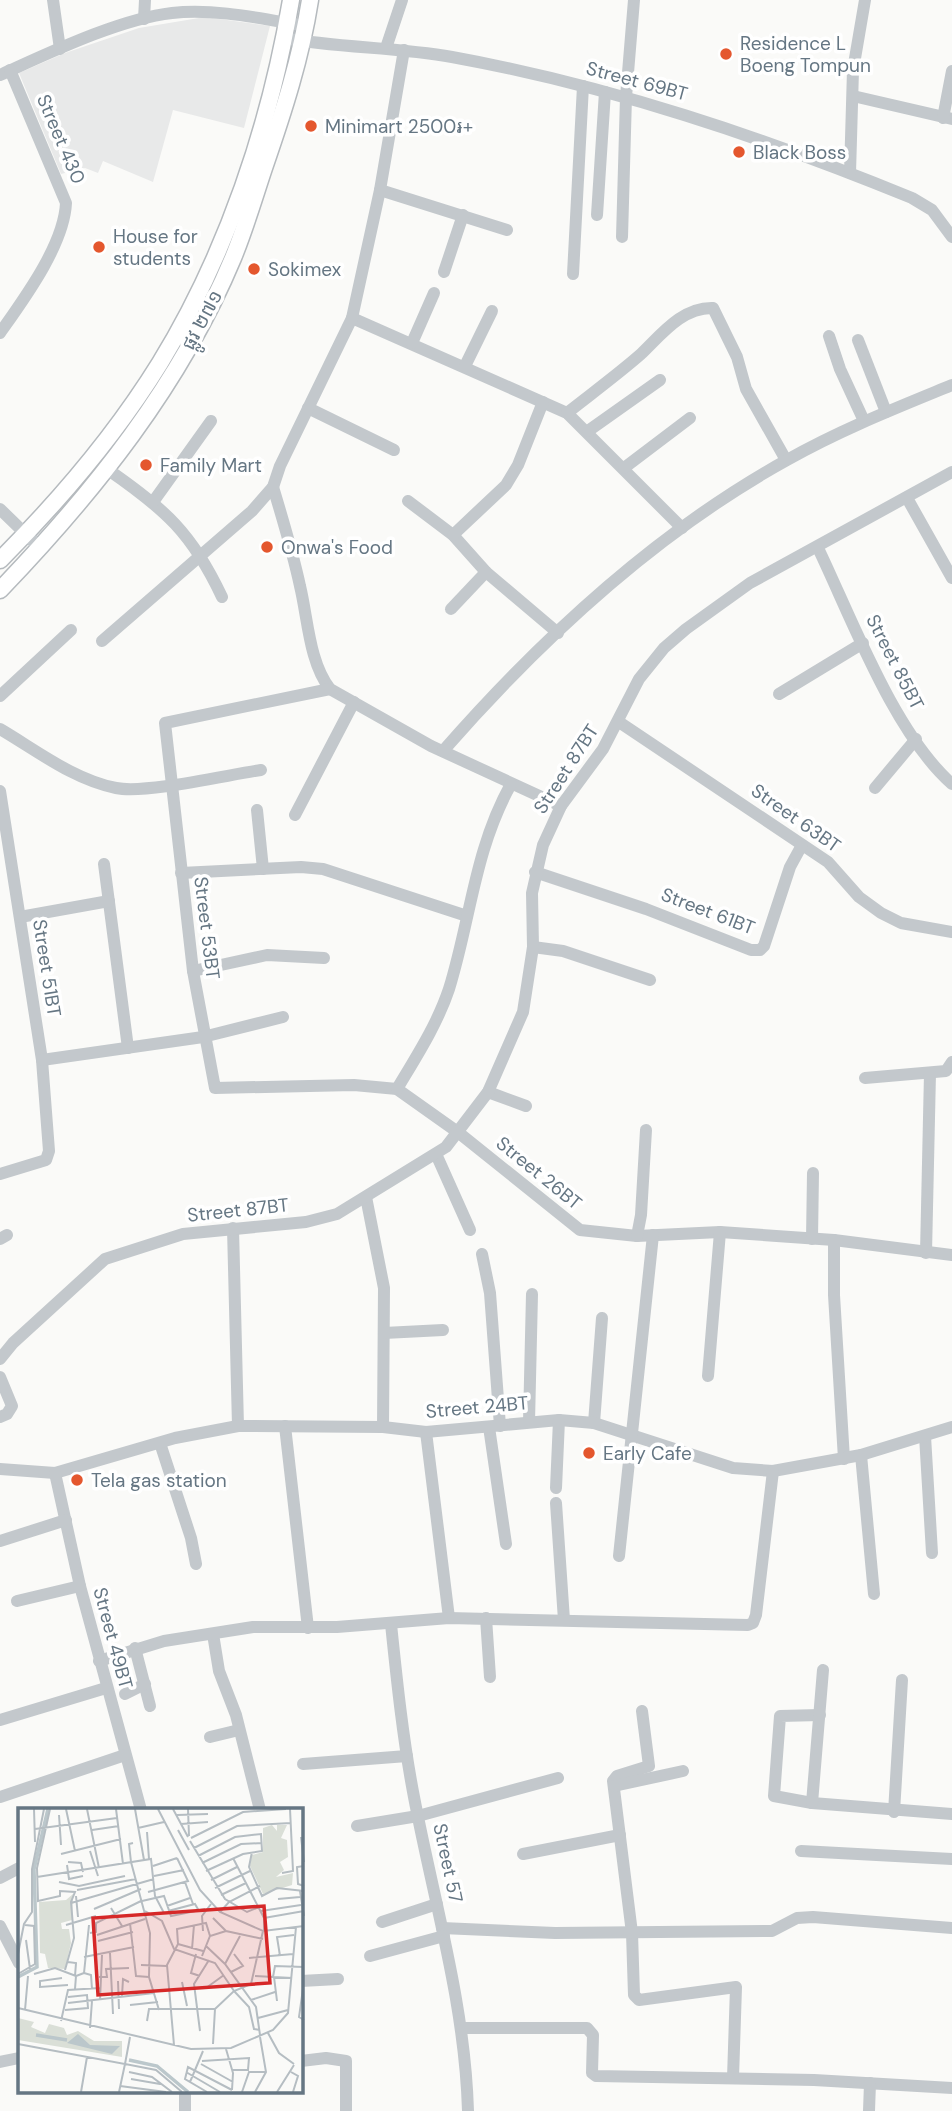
<svg xmlns="http://www.w3.org/2000/svg" width="952" height="2111" font-family="'DM Sans','Noto Sans Khmer',sans-serif">
<style>
.built{fill:#e8e9e9}
.lines{fill:none;stroke-linecap:round;stroke-linejoin:round}
.major-casing{stroke:#b5babe;stroke-width:19}
.minor{stroke:#c3c8cc;stroke-width:12}
.major{stroke:#fff;stroke-width:16}
.poi-dot{fill:#e4572e;stroke:#fff;stroke-width:2.5}
.labels{text-anchor:middle;dominant-baseline:central;stroke-width:7;stroke-linejoin:round;paint-order:stroke}
.poi-label{font-size:19px;fill:#657683;stroke:#fff;text-anchor:start}
.street-label{font-size:19px;fill:#657683;stroke:#fff}
.inset-river{fill:none;stroke:#bbc7cb;stroke-width:3.5}
.inset-road{fill:none;stroke:#b5bdc2;stroke-width:2}
.view{fill:#d62828;fill-opacity:0.15;stroke:#d62828;stroke-width:3.5}
.inset-edge{fill:none;stroke:#657683;stroke-width:3.5}
</style>
<rect width="100%" height="100%" fill="#fafaf8"/>
<path class="built" d="M205,17L270,26L244,128L173,110L153,182L103,161L98,173L85,168L61,174L19,73L65,53L139,28Z"/>
<g class="lines">
<defs>
<g id="major">
<path d="M0,560C59,501 116,434 160,363C227,254 270,125 291,0"/>
<path d="M0,590C94,492 180,385 233,258C245,229 254,198 264,168C283,113 301,58 310,0"/>
</g>
</defs>
<use href="#major" class="major-casing"/>
<g class="minor">
<path d="M53,0L60,49"/>
<path d="M144,19L145,0"/>
<path d="M284,38C339,48 396,47 452,57C611,86 763,137 912,198L932,210L952,237"/>
<path d="M386,48L402,0"/>
<path d="M0,75C49,53 119,19 172,13C215,8 263,19 306,26"/>
<path d="M853,96L952,119"/>
<path d="M943,118L952,71"/>
<path d="M850,173L853,70L865,0"/>
<path d="M380,190L507,230"/>
<path d="M597,215L605,92"/>
<path d="M622,237L626,97L634,0"/>
<path d="M444,272L463,215"/>
<path d="M573,274L583,86"/>
<path d="M352,318L567,413L682,528"/>
<path d="M0,333C24,299 64,245 66,203L10,70"/>
<path d="M829,336L840,369L864,421"/>
<path d="M858,340L886,412"/>
<path d="M412,343L434,293"/>
<path d="M465,366L492,311"/>
<path d="M308,408L394,450"/>
<path d="M567,413C591,394 617,375 641,354C661,335 682,307 713,308L737,357L746,389L786,460"/>
<path d="M588,431L660,380"/>
<path d="M624,468L690,418"/>
<path d="M107,469C165,509 192,533 222,597"/>
<path d="M273,487C283,520 293,553 300,586C308,619 309,662 330,689L431,746L561,806"/>
<path d="M907,498L952,578"/>
<path d="M408,501L453,535L486,572L558,633"/>
<path d="M153,502L211,421"/>
<path d="M0,509L40,548"/>
<path d="M453,535L506,485L518,465L543,402"/>
<path d="M818,548C852,619 894,733 952,784"/>
<path d="M451,609L486,572"/>
<path d="M102,641L252,511L273,487L280,466L352,318L380,190L404,50"/>
<path d="M330,689L165,723L193,971L215,1088L354,1085L397,1089L459,1133L580,1230L637,1236L720,1232L834,1240L952,1255"/>
<path d="M779,694L863,643"/>
<path d="M0,696L71,630"/>
<path d="M619,722L828,862L859,897L881,913L901,923L952,932"/>
<path d="M0,729C36,750 74,780 116,788C146,794 227,775 261,770"/>
<path d="M443,751C541,639 655,533 787,460C840,430 896,408 952,385"/>
<path d="M875,788L916,739"/>
<path d="M0,791L42,1060L49,1151L46,1160L0,1174"/>
<path d="M257,810L263,869"/>
<path d="M295,815L354,702"/>
<path d="M104,864L128,1048"/>
<path d="M535,872L646,909L751,950H760L764,946L790,867L802,845"/>
<path d="M181,873L301,867L323,869L467,916"/>
<path d="M20,917L109,901"/>
<path d="M533,947L563,951L650,980"/>
<path d="M193,971L267,955L324,958"/>
<path d="M42,1060L203,1037L283,1017"/>
<path d="M865,1078L946,1071L952,1062"/>
<path d="M397,1089C416,1057 437,1025 449,989C471,918 474,851 511,784"/>
<path d="M488,1092L526,1106"/>
<path d="M436,1154L470,1230"/>
<path d="M366,1197L384,1288L383,1427"/>
<path d="M233,1228L238,1426"/>
<path d="M637,1236L641,1215L646,1130"/>
<path d="M0,1239L7,1235"/>
<path d="M812,1239L813,1173"/>
<path d="M834,1240V1295L844,1459"/>
<path d="M926,1253L930,1073"/>
<path d="M482,1254L490,1293L500,1426"/>
<path d="M384,1333L443,1330"/>
<path d="M0,1359L13,1343L105,1259L183,1234L306,1222L337,1214L446,1147L488,1092L523,1012L533,947L532,893L543,845L561,806L603,749L639,679L664,648L686,629L750,583L952,472"/>
<path d="M708,1376L720,1232"/>
<path d="M0,1377L12,1406L7,1414L0,1417"/>
<path d="M529,1422L532,1294"/>
<path d="M594,1423L602,1318"/>
<path d="M285,1426L308,1628"/>
<path d="M489,1427L506,1544"/>
<path d="M426,1432L449,1618"/>
<path d="M925,1436L932,1553"/>
<path d="M160,1443L191,1538L196,1564"/>
<path d="M861,1455L874,1594"/>
<path d="M0,1469L55,1473L175,1438L238,1426L383,1427L426,1432L559,1420L594,1423L733,1468L773,1471L861,1455L952,1427"/>
<path d="M55,1473L80,1586L141,1810"/>
<path d="M556,1488L559,1420"/>
<path d="M556,1503L564,1620"/>
<path d="M0,1541L66,1520"/>
<path d="M619,1556L653,1235"/>
<path d="M17,1601L80,1586"/>
<path d="M486,1618L490,1677"/>
<path d="M391,1624C397,1682 403,1740 414,1797C434,1902 465,2004 468,2111"/>
<path d="M213,1634L219,1671L236,1715L260,1810"/>
<path d="M135,1648L150,1706"/>
<path d="M99,1661L164,1641L253,1627H337L449,1618L748,1625L753,1623L756,1615L773,1471"/>
<path d="M125,1694L145,1684"/>
<path d="M642,1711L649,1766L617,1776L613,1781L632,1933L634,1995L639,2000L736,1987L733,2078"/>
<path d="M820,1715L780,1716L774,1796L812,1803L952,1814"/>
<path d="M0,1720L106,1688"/>
<path d="M210,1737L239,1730"/>
<path d="M303,1764L407,1756"/>
<path d="M614,1786L683,1771"/>
<path d="M0,1797L125,1755"/>
<path d="M812,1803L823,1670"/>
<path d="M894,1812L902,1680"/>
<path d="M357,1826L418,1816L558,1778"/>
<path d="M801,1851L952,1859"/>
<path d="M523,1854L620,1835"/>
<path d="M0,1878L19,1868"/>
<path d="M382,1922L437,1904"/>
<path d="M0,1926L19,1963"/>
<path d="M442,1928L555,1933L772,1931L797,1918L813,1917L952,1928"/>
<path d="M370,1956L444,1936"/>
<path d="M301,1981L338,1979"/>
<path d="M462,2028H587L593,2035L592,2073L596,2076L814,2080L952,2088"/>
<path d="M301,2061L326,2058L346,2061V2111"/>
<path d="M0,2062L19,2058"/>
<path d="M185,2092V2111"/>
<path d="M869,2111L870,2083"/>
</g>
<use href="#major" class="major"/>
</g>
<g class="poi-dot">
<circle cx="726" cy="54" r="7"/>
<circle cx="311" cy="126" r="7"/>
<circle cx="739" cy="152" r="7"/>
<circle cx="99" cy="247" r="7"/>
<circle cx="254" cy="269" r="7"/>
<circle cx="146" cy="465" r="7"/>
<circle cx="267" cy="547" r="7"/>
<circle cx="589" cy="1453" r="7"/>
<circle cx="77" cy="1480" r="7"/>
</g>
<g class="labels">
<g class="poi-label">
<text x="740" y="43">Residence L<tspan x="740" dy="22">Boeng Tompun</tspan></text>
<text x="325" y="126">Minimart 2500៛+</text>
<text x="753" y="152">Black Boss</text>
<text x="113" y="236">House for<tspan x="113" dy="22">students</tspan></text>
<text x="268" y="269">Sokimex</text>
<text x="160" y="465">Family Mart</text>
<text x="281" y="547">Onwa's Food</text>
<text x="603" y="1453">Early Cafe</text>
<text x="91" y="1480">Tela gas station</text>
</g>
<g class="street-label">
<text transform="translate(637 81) rotate(15)">Street 69BT</text>
<text transform="translate(61 139) rotate(67)">Street 430</text>
<text transform="translate(202 320) rotate(-62)">ផ្លូវ ២៧១</text>
<text transform="translate(895 662) rotate(63)">Street 85BT</text>
<text transform="translate(566 769) rotate(-57)">Street 87BT</text>
<text transform="translate(796 818) rotate(35)">Street 63BT</text>
<text transform="translate(708 911) rotate(21)">Street 61BT</text>
<text transform="translate(207 928) rotate(83)">Street 53BT</text>
<text transform="translate(47 968) rotate(81)">Street 51BT</text>
<text transform="translate(539 1173) rotate(39)">Street 26BT</text>
<text transform="translate(238 1210) rotate(-6)">Street 87BT</text>
<text transform="translate(477 1407) rotate(-5)">Street 24BT</text>
<text transform="translate(113 1638) rotate(75)">Street 49BT</text>
<text transform="translate(448 1863) rotate(78)">Street 57</text>
</g>
</g>
<g transform="translate(18 1808)">
<rect width="285" height="285" fill="#fafaf8"/>
<path d="M254,17L259,23V17H269L263,30L269,32L270,49L262,54L266,62L258,69L275,65L274,77L245,86L232,58L234,47L245,44V20ZM55,86L54,112L43,115L44,121H51L53,135L47,161L30,160L27,146L22,145L21,94L48,92ZM0,210L16,214L13,219L27,225L31,216L46,220L49,227L60,223L76,233H104V249L0,232Z" fill="#dadfd7"/>
<path d="M60,226L72,237L102,238L94,246L49,235Z" fill="#bbc7cb"/>
<path class="inset-river" d="M0,169L19,159L16,61L30,1M18,227L49,232M111,252L139,258L170,284"/>
<path class="inset-road" d="M16,1L17,34M32,1L19,60L20,93L42,88V83L57,84L53,94L56,130L47,162M48,1L57,43M69,1L81,60M98,1L105,56M117,1L126,52M140,1L182,82L202,104L245,123L286,118M155,1L170,29M170,1L171,28M41,7L43,37M159,7L190,6M163,16L190,14M120,20L146,14M17,21L99,10M74,22L101,18M160,22L171,42M129,24L131,51M283,29L286,54M173,30L225,4L268,1M172,33L207,91L229,104L241,99M115,35L111,36L113,54L132,125L131,169L141,202M176,40L219,18L273,15M72,43L80,68M234,44L231,59L244,88L259,80L286,83M43,46L103,31M180,48L217,29L243,26L244,43L225,46L188,63M215,50L246,110V123M50,54L63,55L65,64M184,55L223,36L244,35M49,57L51,71L65,68M135,58L159,50M286,58L279,59L280,76L286,78M264,65L275,63L272,1M136,68L166,62M19,69L133,51L137,88L146,105M193,72L219,59M41,74L61,78L107,68M167,74L175,96M197,80L232,63M59,82L118,71M282,83L286,108M130,84L170,73L159,50M203,87L228,75M58,88L60,109M260,91L282,89M124,93L146,88L153,108L187,101M53,95L136,71M149,98L172,90M93,100L104,118M76,101L123,81M127,103L144,113L156,141L197,155L216,183M150,103L177,96L181,103M243,103L283,97M202,104L211,94L242,78M195,110L208,123L245,131M246,110L286,103M112,115L118,168L131,169M48,117L78,108M185,123L184,108L193,96M72,125L78,124V115L123,93M79,127L127,111M8,132L12,161M80,133L115,124M160,136L185,143M188,138L207,156L238,199L242,227M174,141L176,117M92,145L95,206M0,146L6,116L14,104V61L26,1M178,146L173,165L182,168M184,148L192,128L208,123M262,148L259,129L276,127M66,149L116,139M231,150L275,146M50,154L58,155L57,168M207,156L222,128M123,157L149,158M213,164L225,158L216,146M66,165L71,117M66,165L73,167L74,181M0,166L17,156L16,118L7,117M16,166L37,160L58,168M237,168L274,170M81,169H89L88,161L111,160M255,169L257,158L286,159M256,169L259,193M44,170L22,173V179L50,177M100,173L101,201M164,174L169,198M188,180L206,167M57,181L58,168L66,165M285,181L281,209L286,212M216,183L231,199L236,221L242,222M104,188L105,171L111,174M82,192L84,147M233,192L257,184M50,195L136,185M112,197L140,194M0,200L173,241L213,240L255,222L270,205L278,119M7,202L10,168M47,202L70,200L69,187L50,189M240,210L270,202M43,213L50,182L82,180M129,213L131,201H197L216,183L233,176L245,123M72,220L74,193M182,223L176,176L191,152M250,225L261,245L276,256M112,229L107,256L138,262L164,284M0,236L107,256L101,284M195,236L197,201M156,237L149,157L160,136L159,121L188,115L192,128M208,241L215,265L214,282M184,253L231,250L230,262H214M183,256L215,274M111,264L134,269L154,284M168,264L202,284M273,264L280,268L275,284M113,271L142,276M172,274L185,243M102,278L148,284M63,284L69,249M189,284L167,271L170,259L214,282M224,284L231,264H248M237,284L248,264L242,229M259,284L276,257"/>
<path class="view" d="M246,98L252,175L80,187L75,110Z"/>
<rect width="285" height="285" class="inset-edge"/>
</g>
</svg>
